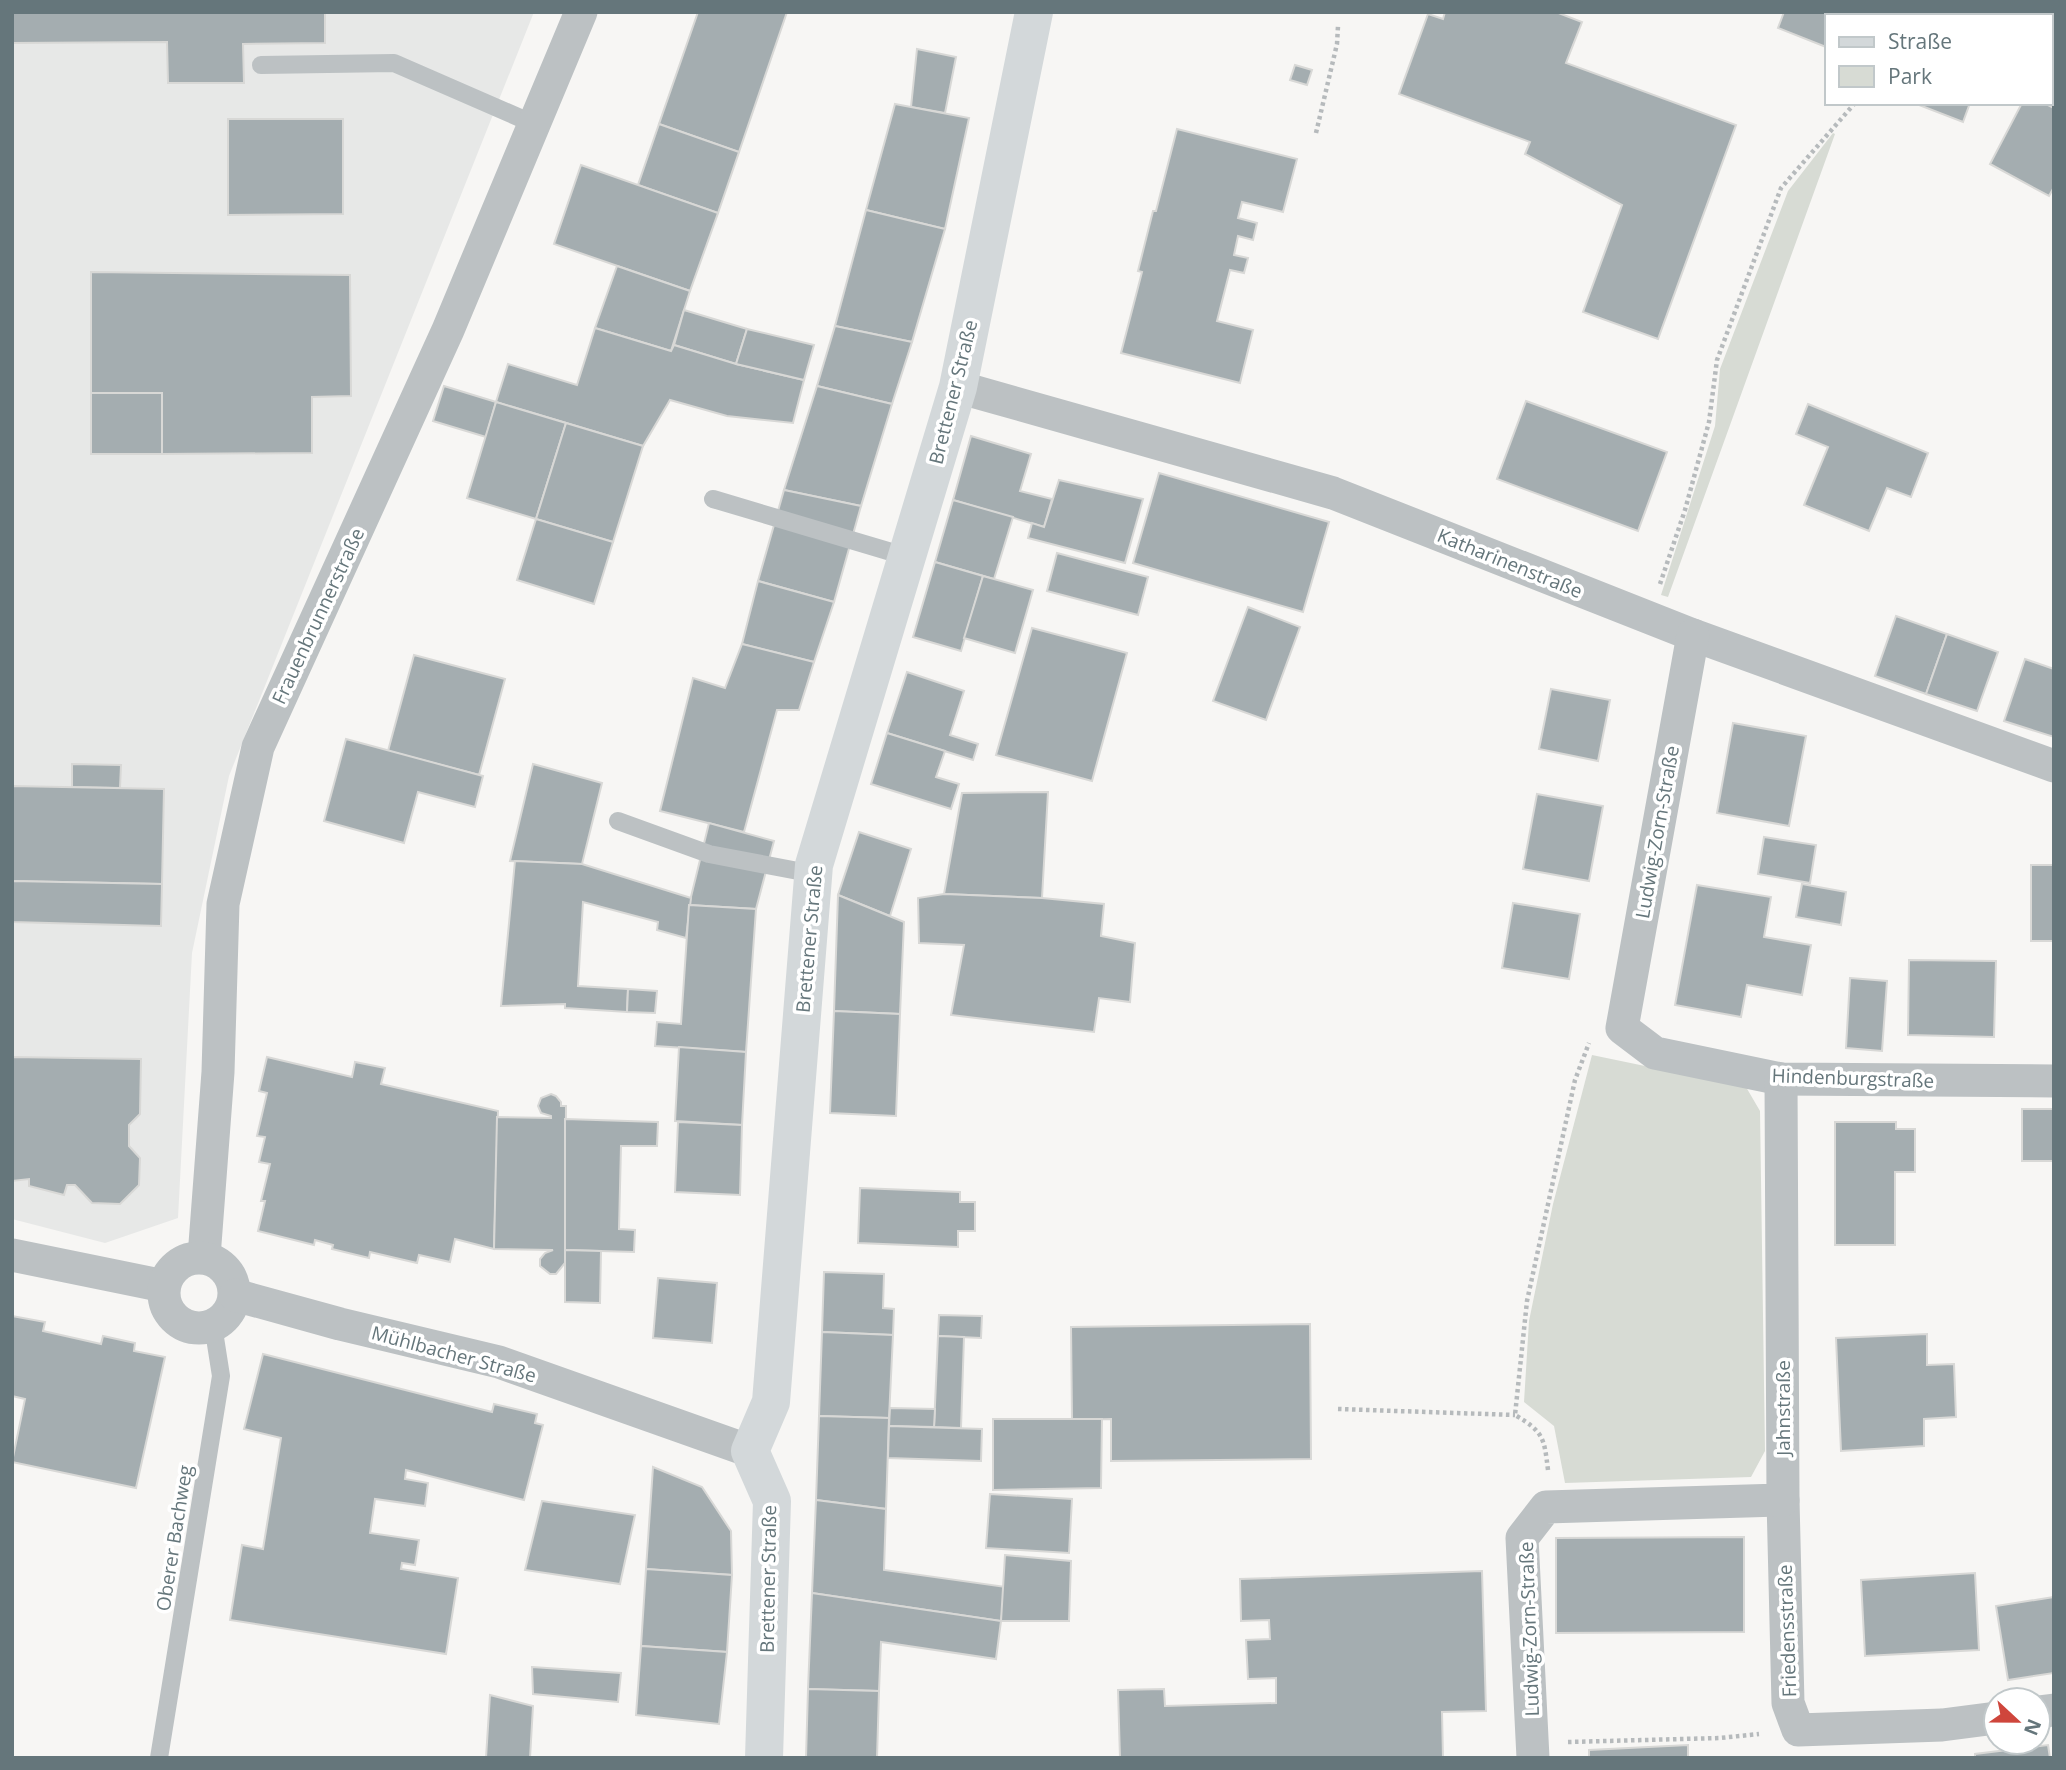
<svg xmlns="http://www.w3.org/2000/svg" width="2066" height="1770" font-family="'Open Sans',sans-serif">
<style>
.built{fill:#e7e8e7}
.green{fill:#d7dbd4}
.building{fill:#a4adb0;stroke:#d8d8d6;stroke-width:2}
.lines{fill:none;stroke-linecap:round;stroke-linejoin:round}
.path{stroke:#b6babc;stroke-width:4.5;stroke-dasharray:3.5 3.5;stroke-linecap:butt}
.lane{stroke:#bcc1c3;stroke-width:18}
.street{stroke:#bcc1c3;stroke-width:33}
.secondary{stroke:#d3d8da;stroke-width:38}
.labels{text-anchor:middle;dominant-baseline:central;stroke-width:7;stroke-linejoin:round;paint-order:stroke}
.street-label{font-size:19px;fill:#65767b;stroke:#fff}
</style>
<rect width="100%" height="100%" fill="#f7f6f4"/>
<path class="built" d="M12,12H534L229,776L192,953L178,1218L105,1243L12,1219Z"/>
<g class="green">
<path d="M1833,133L1835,134L1668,597L1661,595L1715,426L1720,369L1788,191Z"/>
<path d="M1592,1055L1746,1087L1760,1111L1765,1451L1751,1477L1565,1483L1554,1426L1524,1402L1529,1321L1553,1204Z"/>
</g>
<g class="building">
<path d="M12,12H325V43L243,44L244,83H168L167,42L12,43Z"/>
<path d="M698,12H787L739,152L659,124Z"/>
<path d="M1445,12H1556L1582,22L1566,63L1736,125L1658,339L1583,312L1622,205L1525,154L1530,142L1399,94L1428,14L1443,19Z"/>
<path d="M1784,12H1870L1868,16H1826V47L1778,28Z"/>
<path d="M917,49L956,57L945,113L911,107Z"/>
<path d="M1295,65L1312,70L1307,85L1290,80Z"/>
<path d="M1914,103H1970L1963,122Z"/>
<path d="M2022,103H2044L2054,108V187L2049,196L1990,164Z"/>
<path d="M895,104L969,118L945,229L866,210Z"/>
<path d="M228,119H343V214L228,215Z"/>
<path d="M659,124L739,152L718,213L638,185Z"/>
<path d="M1177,129L1297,159L1283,212L1242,202L1238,218L1257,223L1253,240L1238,236L1234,255L1248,258L1244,273L1230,270L1217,321L1253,330L1240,383L1121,353L1142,272L1138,271L1153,211H1156Z"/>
<path d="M581,165L718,213L690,291L554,244Z"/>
<path d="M866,210L945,229L912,342L835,326Z"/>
<path d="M617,266L690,291L671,351L595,328Z"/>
<path d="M91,272L350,275L351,396L312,397V453L162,454V393H91Z"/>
<path d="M684,310L747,329L736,364L674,345Z"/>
<path d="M835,326L912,342L892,404L817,386Z"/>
<path d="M595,328L671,351L674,345L736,364L804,380L793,423L727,416L670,400L643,446L496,402L508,364L577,385Z"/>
<path d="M747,329L814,345L804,380L736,364Z"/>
<path d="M444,386L496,402L486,437L433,421Z"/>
<path d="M817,386L892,404L861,506L784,490Z"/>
<rect x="91" y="393" width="71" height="61"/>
<path d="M1526,401L1667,452L1638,531L1497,479Z"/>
<path d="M496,402L566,423L536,519L467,498Z"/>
<path d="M1808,404L1928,453L1911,497L1887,488L1869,531L1804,505L1828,447L1796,434Z"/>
<path d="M566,423L643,446L613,542L536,519Z"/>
<path d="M971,436L1031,454L1020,491L1052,499L1044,527L953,500Z"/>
<path d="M1159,473L1329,522L1303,612L1133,563Z"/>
<path d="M1059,480L1143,499L1125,563L1028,538L1032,523L1044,527Z"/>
<path d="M784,490L861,506L834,602L758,581Z"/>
<path d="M953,500L1013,517L994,579L935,562Z"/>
<path d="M536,519L613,542L594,604L517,580Z"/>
<path d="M1057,553L1148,577L1138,615L1047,591Z"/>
<path d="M935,562L983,576L961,651L913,637Z"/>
<path d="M983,576L1033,590L1015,653L964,638Z"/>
<path d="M758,581L834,602L814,662L742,644Z"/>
<path d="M1248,607L1300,627L1266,720L1213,701Z"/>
<path d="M1896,616L1947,634L1926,694L1875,676Z"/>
<path d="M1032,628L1127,653L1092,781L996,755Z"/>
<path d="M1947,634L1998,652L1977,711L1926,694Z"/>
<path d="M742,644L814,662L799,710H777L744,832L660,811L693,678L725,688Z"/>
<path d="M414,655L505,679L479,775L388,751Z"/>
<path d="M2025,659L2054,669V737L2004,721Z"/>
<path d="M907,672L964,691L950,735L978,744L973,760L887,733Z"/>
<path d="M1551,689L1610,700L1598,761L1539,749Z"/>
<path d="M1733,723L1806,736L1789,826L1717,813Z"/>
<path d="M887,733L945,751L936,777L959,784L951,809L871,784Z"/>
<path d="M346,739L483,776L475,807L418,792L404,843L324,821Z"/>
<path d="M72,764L121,765L120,788L72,787Z"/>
<path d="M533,764L602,783L582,864L510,861Z"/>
<path d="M12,786L164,789L162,884L12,881Z"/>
<path d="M1048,792L1042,898L944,894L962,793Z"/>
<path d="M1537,794L1603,806L1589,881L1523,869Z"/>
<path d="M709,823L774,841L756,909L689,905Z"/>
<path d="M859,832L911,849L890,916L838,895Z"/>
<path d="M1764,837L1816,845L1810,883L1758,874Z"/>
<path d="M515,861L582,864L691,898L686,938L657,930L658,922L583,902L578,986L628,989L627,1012L565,1008V1004L501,1006Z"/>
<rect x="2031" y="865" width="23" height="76"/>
<path d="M12,881L162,884L161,926L12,922Z"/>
<path d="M1802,884L1846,892L1841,925L1796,917Z"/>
<path d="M1697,885L1771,897L1764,937L1811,945L1802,995L1747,985L1741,1017L1675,1005Z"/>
<path d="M944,894L1042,898L1104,904L1101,936L1135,943L1130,1002L1099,998L1094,1032L951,1015L964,945L919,943L918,898Z"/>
<path d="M838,895L904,922L900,1014L834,1011Z"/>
<path d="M1513,903L1580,914L1569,979L1502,968Z"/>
<path d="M689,905L756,909L746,1052L655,1046L657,1022L681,1024Z"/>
<path d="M1909,960L1996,961L1994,1037L1908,1035Z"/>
<path d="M1850,978L1887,981L1882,1051L1846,1048Z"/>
<path d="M628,989L657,991L655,1013L627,1012Z"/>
<path d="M834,1011L900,1014L896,1116L830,1113Z"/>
<path d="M679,1047L746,1052L742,1125L675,1121Z"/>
<path d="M12,1057L141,1059L140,1114L129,1125V1146L140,1158L139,1185L120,1204L92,1203L75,1185H67L64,1195L29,1186V1179L12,1181Z"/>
<path d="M267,1057L352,1077L355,1062L385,1068L381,1084L498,1111L494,1249L455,1239L450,1262L419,1255L417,1263L370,1252L369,1258L332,1249L333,1245L315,1240L314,1245L258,1231L265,1201H261L270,1164L259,1162L265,1137L257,1136L267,1093L259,1091Z"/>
<path d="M551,1094L556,1096L561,1102V1106H566L565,1263L556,1274H550L540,1266V1259L545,1253L553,1250L494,1249L497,1117L551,1118V1116L541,1113L538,1106L541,1098Z"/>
<rect x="2022" y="1109" width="32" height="52"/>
<path d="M565,1119L658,1122L657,1146H621L619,1229L635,1230L634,1252L565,1250Z"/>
<path d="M678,1122L742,1125L740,1195L675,1192Z"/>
<path d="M1835,1122H1896V1129H1915V1172H1895V1245H1835Z"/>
<path d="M860,1188L960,1192V1202H975V1231H958V1247L858,1243Z"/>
<path d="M565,1250L601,1251L600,1303L565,1302Z"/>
<path d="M824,1272L884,1274L883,1308L894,1309L893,1335L822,1332Z"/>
<path d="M658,1278L717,1283L712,1343L653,1338Z"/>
<path d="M939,1315L982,1316L981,1338L938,1336Z"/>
<path d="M12,1316L45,1322L43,1331L101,1344L103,1336L135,1343L134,1351L165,1357L136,1488L12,1462L25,1399L12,1396Z"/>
<path d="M1310,1324L1311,1459L1111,1461V1419L1072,1420L1071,1327Z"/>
<path d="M822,1332L893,1335L889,1418L819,1416Z"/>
<path d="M1927,1334V1365L1954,1364L1956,1417L1924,1419V1446L1841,1451L1836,1338Z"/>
<path d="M938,1336L964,1337L961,1428L934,1427Z"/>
<path d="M263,1354L492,1412L494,1404L537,1414L535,1423L543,1425L524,1500L406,1470L405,1479L428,1483L425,1506L375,1499L370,1533L419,1540L415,1565L402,1563L401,1569L458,1578L446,1654L230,1620L242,1545L263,1549L281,1438L244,1429Z"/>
<path d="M890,1408L935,1409L934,1427L889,1426Z"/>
<path d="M819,1416L889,1418L886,1509L816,1500Z"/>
<path d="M993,1419H1102L1101,1488L993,1490Z"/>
<path d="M889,1426L982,1429L981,1461L888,1458Z"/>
<path d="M653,1467L702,1487L731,1531L732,1575L646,1569Z"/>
<path d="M990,1494L1072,1499L1069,1553L986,1548Z"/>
<path d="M816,1500L886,1509L884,1570L1006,1587L1001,1621L812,1593Z"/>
<path d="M542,1501L635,1515L620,1584L525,1570Z"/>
<path d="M1744,1537V1632L1556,1633V1538Z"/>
<path d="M1005,1555L1071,1561L1069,1621H1001Z"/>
<path d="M646,1569L732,1575L727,1652L641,1646Z"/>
<path d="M1482,1571L1486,1711L1442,1712L1443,1758H1120L1118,1690L1164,1689L1165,1706L1276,1703V1678L1248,1679L1246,1640L1270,1639L1269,1620L1241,1621L1240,1579Z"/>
<path d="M1975,1573L1979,1650L1865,1656L1861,1580Z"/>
<path d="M812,1593L1001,1621L996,1659L881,1642L879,1691L808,1689Z"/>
<path d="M2054,1597V1673L2008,1680L1996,1606Z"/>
<path d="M641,1646L727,1652L719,1724L636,1715Z"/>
<path d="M532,1667L621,1673L618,1702L533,1694Z"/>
<path d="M808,1689L879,1691L877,1758H806Z"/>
<path d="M490,1695L533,1706L530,1758H486Z"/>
<path d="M1688,1745V1758H1589V1750Z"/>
<path d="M2048,1745L2050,1758H1975V1754Z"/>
</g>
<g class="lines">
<g class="path">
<path d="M1931,16L1934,12"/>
<path d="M1316,133L1337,44L1338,26"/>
<path d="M1660,584L1685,510L1709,422L1717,360L1781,188L1855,103"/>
<path d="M1338,1409L1515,1415"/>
<path d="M1548,1470C1544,1438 1544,1432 1515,1415L1527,1301L1575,1080L1589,1043"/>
<path d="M1568,1742L1720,1738L1759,1734"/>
</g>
<g class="lane">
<path d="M261,65L394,63L534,124"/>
<path d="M713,499L908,557"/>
<path d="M618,821L709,854L814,874"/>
<path d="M159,1758L221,1376L213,1325"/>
</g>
<g class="street">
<path d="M2051,12L2054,14"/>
<path d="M958,387L1333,493L1693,635L2054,766"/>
<path d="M1693,635L1622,1028L1655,1053L1781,1079L2054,1081"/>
<path d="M12,1255L164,1286"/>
<path d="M204,1257L218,1072L223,904L258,747L448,330L581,12"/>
<circle cx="199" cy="1293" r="35"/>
<path d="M235,1295L340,1324L499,1362L750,1451"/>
<path d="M1783,1500L1788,1703L1798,1730L1942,1725L1996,1718"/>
<path d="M2038,1712L2054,1710"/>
<path d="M1533,1758L1522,1538L1546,1507L1783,1500L1781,1079"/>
</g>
<path class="secondary" d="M764,1758L772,1501L750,1451L771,1402L814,865L958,387L1034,12"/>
</g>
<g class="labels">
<g class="street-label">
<text transform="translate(953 392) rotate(-76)">Brettener Straße</text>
<text transform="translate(1510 563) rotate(22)">Katharinenstraße</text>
<text transform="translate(318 616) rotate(-65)">Frauenbrunnerstraße</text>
<text transform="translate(1657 832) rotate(-80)">Ludwig-Zorn-Straße</text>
<text transform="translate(809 939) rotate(-85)">Brettener Straße</text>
<text transform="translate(1853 1078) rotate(2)">Hindenburgstraße</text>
<text transform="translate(454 1354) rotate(15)">Mühlbacher Straße</text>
<text transform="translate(1783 1408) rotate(-90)">Jahnstraße</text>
<text transform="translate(174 1538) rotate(-81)">Oberer Bachweg</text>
<text transform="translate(768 1579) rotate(-89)">Brettener Straße</text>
<text transform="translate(1529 1629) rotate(-92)">Ludwig-Zorn-Straße</text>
<text transform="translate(1787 1631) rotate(-92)">Friedensstraße</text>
</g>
</g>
<rect width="2066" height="1770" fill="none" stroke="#65767b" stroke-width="28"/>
<rect x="1825" y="14" width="228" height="91" fill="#ffffff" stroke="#c1c8ca" stroke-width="2"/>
<rect x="1839" y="37" width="35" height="10" fill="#d3d8da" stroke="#c1c8ca" stroke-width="2"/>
<text x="1888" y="49" font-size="21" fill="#65767b">Straße</text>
<rect x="1839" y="66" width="35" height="21" fill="#d7dbd4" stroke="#c1c8ca" stroke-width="2"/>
<text x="1888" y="84" font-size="21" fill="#65767b">Park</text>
<g transform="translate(2017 1721) rotate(112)"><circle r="33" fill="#ffffff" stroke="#c1c8ca" stroke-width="2"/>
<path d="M0-5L12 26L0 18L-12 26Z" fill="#cf463c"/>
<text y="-10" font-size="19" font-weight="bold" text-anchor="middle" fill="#65767b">N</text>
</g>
</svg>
